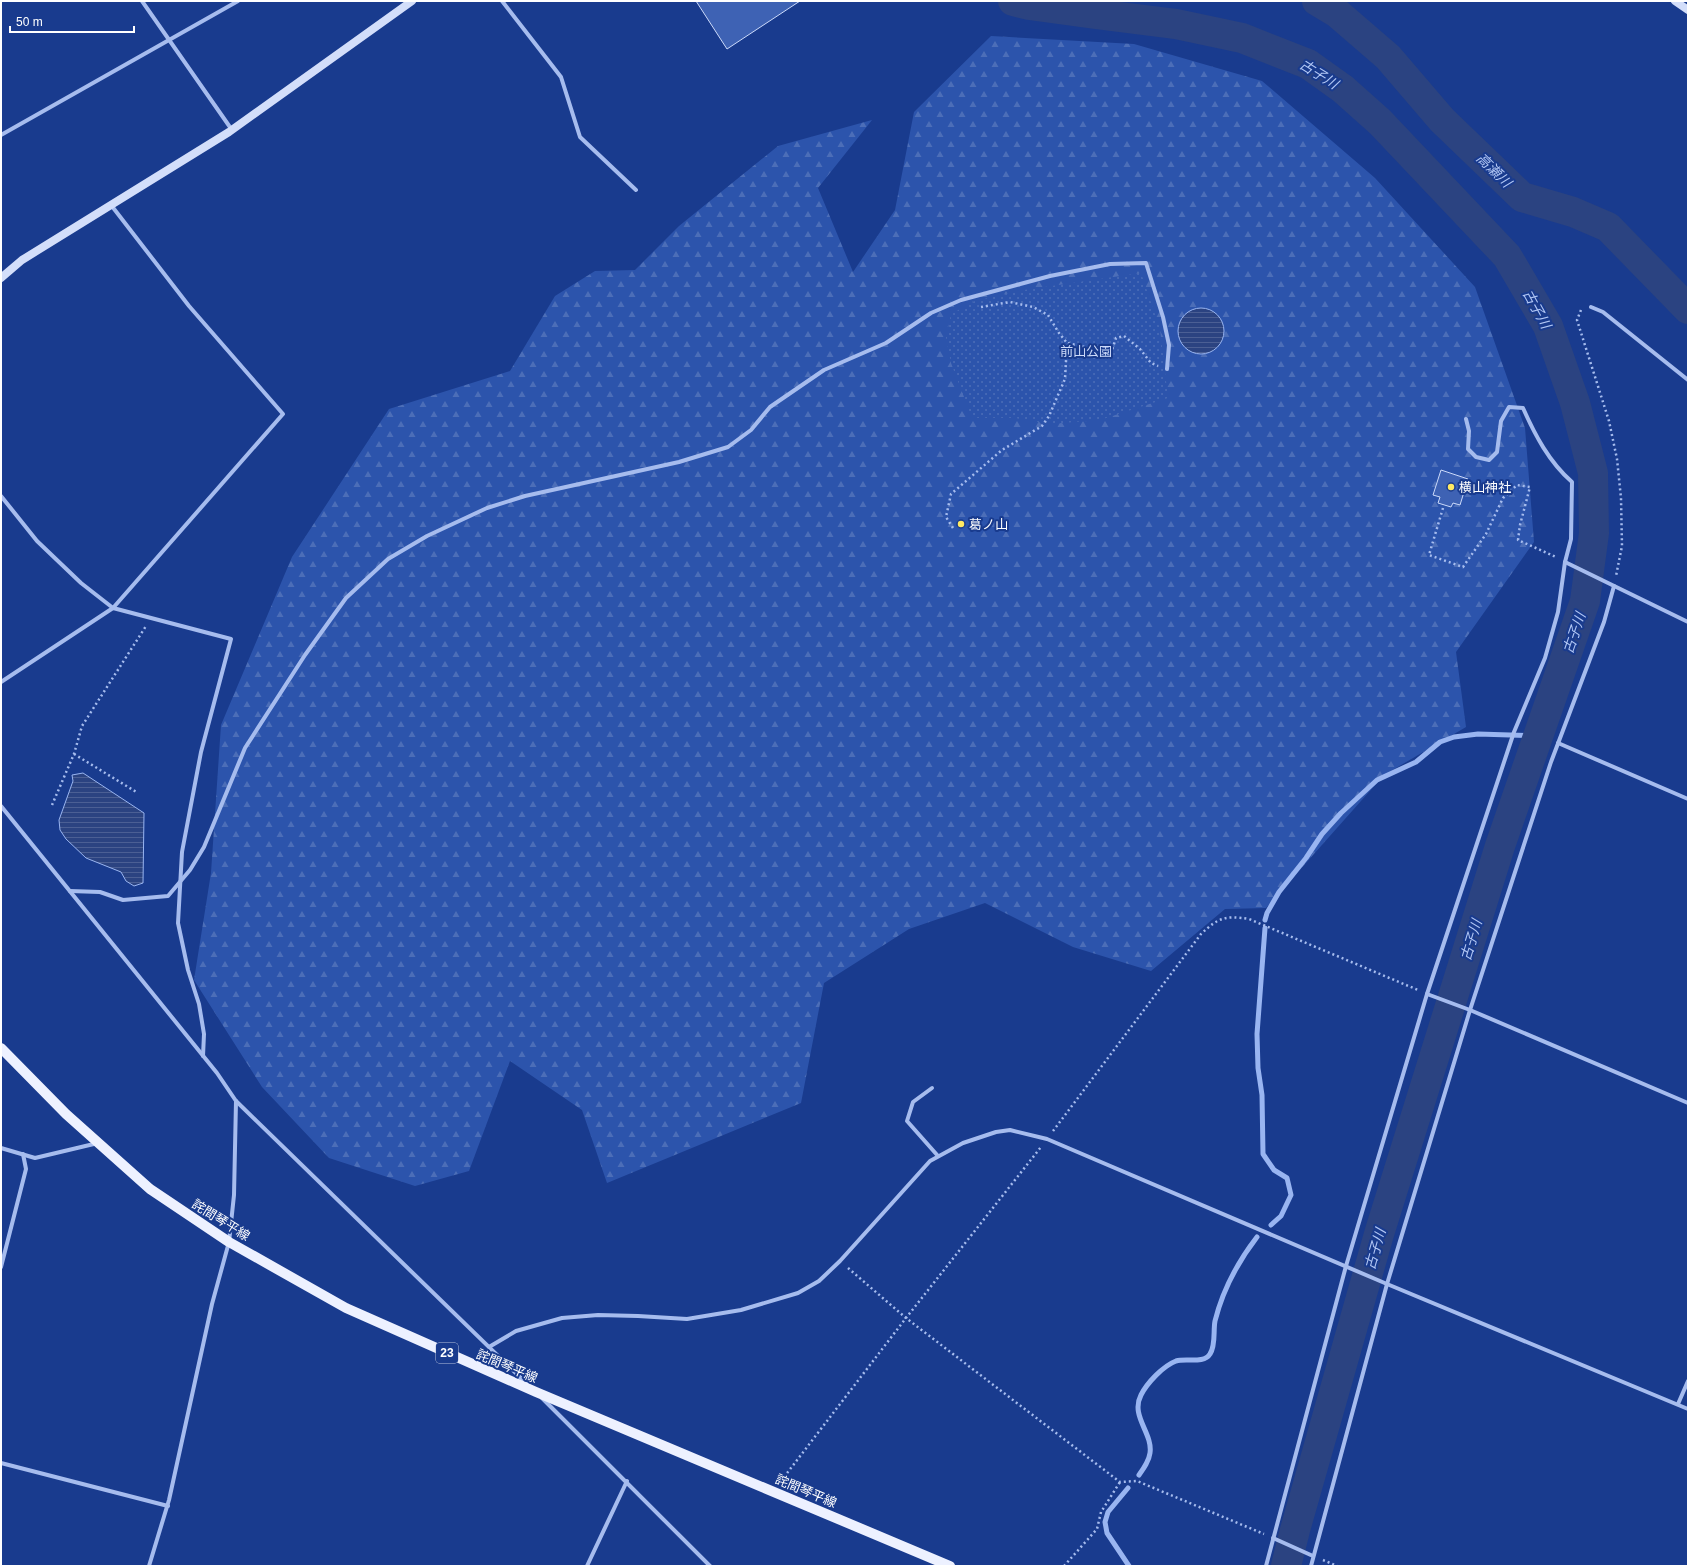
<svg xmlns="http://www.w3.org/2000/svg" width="1689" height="1567" font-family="Helvetica,'Noto Sans JP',sans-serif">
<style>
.forest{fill:url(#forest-firs)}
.park{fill:url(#park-dots)}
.water{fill:url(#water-rules);stroke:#99b5f1}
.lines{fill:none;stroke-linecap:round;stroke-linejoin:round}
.stream{stroke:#99b5f1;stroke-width:5}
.river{stroke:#2b4381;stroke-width:30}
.building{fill:#3e62b4;stroke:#ccdafa}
.path{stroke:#a6bcee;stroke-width:2.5;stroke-dasharray:2 3;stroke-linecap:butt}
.street{stroke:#a6bcee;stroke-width:4}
.secondary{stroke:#d3defa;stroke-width:8}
.primary{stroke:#edf1ff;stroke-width:10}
.poi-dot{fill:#ffe963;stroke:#193b8e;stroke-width:1.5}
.labels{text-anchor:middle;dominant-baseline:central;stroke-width:4;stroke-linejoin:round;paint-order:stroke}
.shield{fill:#193b8e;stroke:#bac4dd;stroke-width:1}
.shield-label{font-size:12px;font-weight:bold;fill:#fff}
.park-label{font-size:13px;fill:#ccdafa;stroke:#193b8e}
.poi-label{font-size:13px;fill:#fff;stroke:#193b8e;text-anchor:start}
.street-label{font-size:13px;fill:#fff;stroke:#193b8e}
.water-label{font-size:14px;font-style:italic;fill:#b2c7f5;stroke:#193b8e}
</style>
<defs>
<pattern id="forest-firs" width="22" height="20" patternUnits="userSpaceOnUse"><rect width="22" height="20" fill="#2c54ac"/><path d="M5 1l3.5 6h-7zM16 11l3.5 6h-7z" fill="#4c6eb8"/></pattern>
<pattern id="park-dots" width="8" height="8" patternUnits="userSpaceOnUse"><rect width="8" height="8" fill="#2c54ac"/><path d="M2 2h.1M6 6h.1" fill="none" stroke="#4c6eb8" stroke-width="1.8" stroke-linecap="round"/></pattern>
<pattern id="water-rules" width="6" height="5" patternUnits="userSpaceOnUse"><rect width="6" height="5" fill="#2b4381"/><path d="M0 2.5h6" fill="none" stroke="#4b5f94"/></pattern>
</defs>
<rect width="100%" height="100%" fill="#193b8e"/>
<path class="forest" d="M991,36L1134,44L1262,81L1375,178L1475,287L1525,428L1534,542L1456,652L1466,727L1384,775L1266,908L1225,909L1151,971L1073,947L985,903L909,929L824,983L801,1103L607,1183L582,1110L510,1061L469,1171L415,1186L329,1158L262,1087L194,980L211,873L221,725L292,557L389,409L510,371L555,296L595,271L635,270L679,226L778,146L872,120L818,188L853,272L895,210L914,112Z"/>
<path class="park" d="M1141,273L1160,329L1168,398L1100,420L1050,424L1015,418H972L951,363L946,337L951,314L975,301L1024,290Z"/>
<g class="water">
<circle cx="1201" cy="331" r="23"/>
<path d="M83,773L144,813L143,883L134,886L126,881L121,872L86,858L66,839L60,830L59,820L73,781L72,775Z"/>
</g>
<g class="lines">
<g class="stream">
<path d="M1265,920L1267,913L1279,892L1306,858L1322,834L1341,813L1377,780L1416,762L1440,742L1454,737L1478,734L1538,736"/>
<path d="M1265,928L1257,1034L1258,1068L1262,1095L1263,1154L1274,1170L1287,1178L1291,1195L1281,1216L1271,1225"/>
<path d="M1139,1475C1144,1468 1149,1461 1150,1453C1153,1433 1130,1416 1141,1395C1147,1383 1163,1366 1176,1361C1186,1358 1204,1364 1210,1354C1216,1345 1213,1331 1215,1321C1223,1289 1237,1263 1257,1237"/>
<path d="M1128,1488L1108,1512L1105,1522L1107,1533L1129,1566"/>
</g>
<g class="river">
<path d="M1013,1L1029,5L1095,14L1176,24L1242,38L1308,64L1343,89L1380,122L1507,256L1548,326L1575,403L1593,473L1594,533L1585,601L1500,846L1379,1234L1295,1530L1286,1566"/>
<path d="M1317,1L1337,13L1388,57L1442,120L1522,197L1573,212L1608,227L1688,309"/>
</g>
</g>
<g class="building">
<path d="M696,1H800L727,49Z"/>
<path d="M1441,470L1468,479L1460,505L1453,503L1451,507L1438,503L1440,497L1433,495Z"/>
</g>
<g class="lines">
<g class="path">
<path d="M981,307L1010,302L1033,307L1048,315L1059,333L1067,343"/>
<path d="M1581,310L1577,320L1609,421L1617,459L1621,498L1622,546L1616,576"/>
<path d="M1443,508L1429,555L1463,567L1486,534L1503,498L1517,485L1530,487L1520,525L1518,540L1556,557"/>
<path d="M953,528L946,517L951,494L1002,450L1042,426L1049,416L1065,379L1067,343L1089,348L1109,359L1116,338L1124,336L1140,349L1151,363L1158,366"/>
<path d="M74,754L138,793"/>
<path d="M52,805L74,754L82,726L146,626"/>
<path d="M1053,1131L1201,934C1218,918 1225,915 1249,919L1418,990"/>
<path d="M848,1268L906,1318L1120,1482L1137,1481L1264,1534"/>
<path d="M781,1481L906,1318L1041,1147"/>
<path d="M1323,1560L1337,1566"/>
<path d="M1064,1566L1097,1529L1101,1512L1120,1482"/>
</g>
<g class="street">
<path d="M142,1L232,130"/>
<path d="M502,1L561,77L580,137L636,190"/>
<path d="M1,135L238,1"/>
<path d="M1591,307L1603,312L1688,380"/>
<path d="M1,496L37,541L81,583L113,608L231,639L201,752L182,852L178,923L188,970L199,1004L204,1034L203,1056"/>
<path d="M1565,562L1688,622"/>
<path d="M1,682L113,608L283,414L189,306L111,205"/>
<path d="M1558,743L1688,799"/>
<path d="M1,806L217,1073L236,1101L528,1385"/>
<path d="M70,891L100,892L123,900L168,896L190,870L204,847L245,748L305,655L346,598L388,559L427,536L487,508L525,496L679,462L728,447L751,430L770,407L824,370L886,343L931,313L961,300L1050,276L1110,264L1146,263L1163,317L1169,345L1167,369"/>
<path d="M1427,994L1470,1010L1688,1103"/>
<path d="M932,1088L913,1102L907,1121L938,1156"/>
<path d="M1,1148L35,1158L98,1143"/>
<path d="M1,1267L26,1169L23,1154"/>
<path d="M489,1347L516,1331L562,1318L598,1315L638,1316L687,1319L741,1310L798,1293L819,1281L840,1261L930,1161L963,1143L996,1132L1010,1130L1047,1139L1387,1284L1688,1409"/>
<path d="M542,1398L710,1566"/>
<path d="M1678,1404L1688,1381"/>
<path d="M1,1463L168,1506"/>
<path d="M1273,1538L1313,1556"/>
<path d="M149,1566L169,1500L212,1304L229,1242L234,1195L236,1101"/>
<path d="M587,1566L627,1481"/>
<path d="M1266,1566L1346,1266L1427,994L1514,732L1545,658L1558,612L1565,562L1571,539L1572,482C1549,462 1535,435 1523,408L1509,407L1501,421L1497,452L1489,460L1476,457L1468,449L1469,431L1466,419"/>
<path d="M1311,1566L1387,1284L1470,1010L1551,762L1604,622L1614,586"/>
</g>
<g class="secondary">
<path d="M1675,1L1688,10"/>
<path d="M1,278L22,260L229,132L412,1"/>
</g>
<path class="primary" d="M1,1048L66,1114L150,1189L229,1242L346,1308L536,1392L950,1566"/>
</g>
<g class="poi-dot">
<circle cx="1451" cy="487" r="4"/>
<circle cx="961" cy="524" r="4"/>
</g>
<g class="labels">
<rect class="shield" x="436" y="1343" width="22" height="20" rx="3"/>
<g class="shield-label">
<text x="447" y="1353">23</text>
</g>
<g class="park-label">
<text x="1086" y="351">前山公園</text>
</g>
<g class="poi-label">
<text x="1459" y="487">横山神社</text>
<text x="969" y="524">葛ノ山</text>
</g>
<g class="street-label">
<text transform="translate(221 1220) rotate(32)">詫間琴平線</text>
<text transform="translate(507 1366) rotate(23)">詫間琴平線</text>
<text transform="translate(806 1491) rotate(23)">詫間琴平線</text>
</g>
<g class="water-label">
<text transform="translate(1319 74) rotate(32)">古子川</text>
<text transform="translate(1494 170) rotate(44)">高瀬川</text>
<text transform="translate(1537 309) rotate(61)">古子川</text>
<text transform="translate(1574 633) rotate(-71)">古子川</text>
<text transform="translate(1471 940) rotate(-73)">古子川</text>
<text transform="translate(1375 1249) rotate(-74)">古子川</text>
</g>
</g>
<rect width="1689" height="1567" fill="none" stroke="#ffffff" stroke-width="4"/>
<path d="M10 26v6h124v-6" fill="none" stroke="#ffffff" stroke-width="2"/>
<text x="16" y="26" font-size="12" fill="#ffffff" stroke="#193b8e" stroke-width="3" paint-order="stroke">50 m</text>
</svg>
